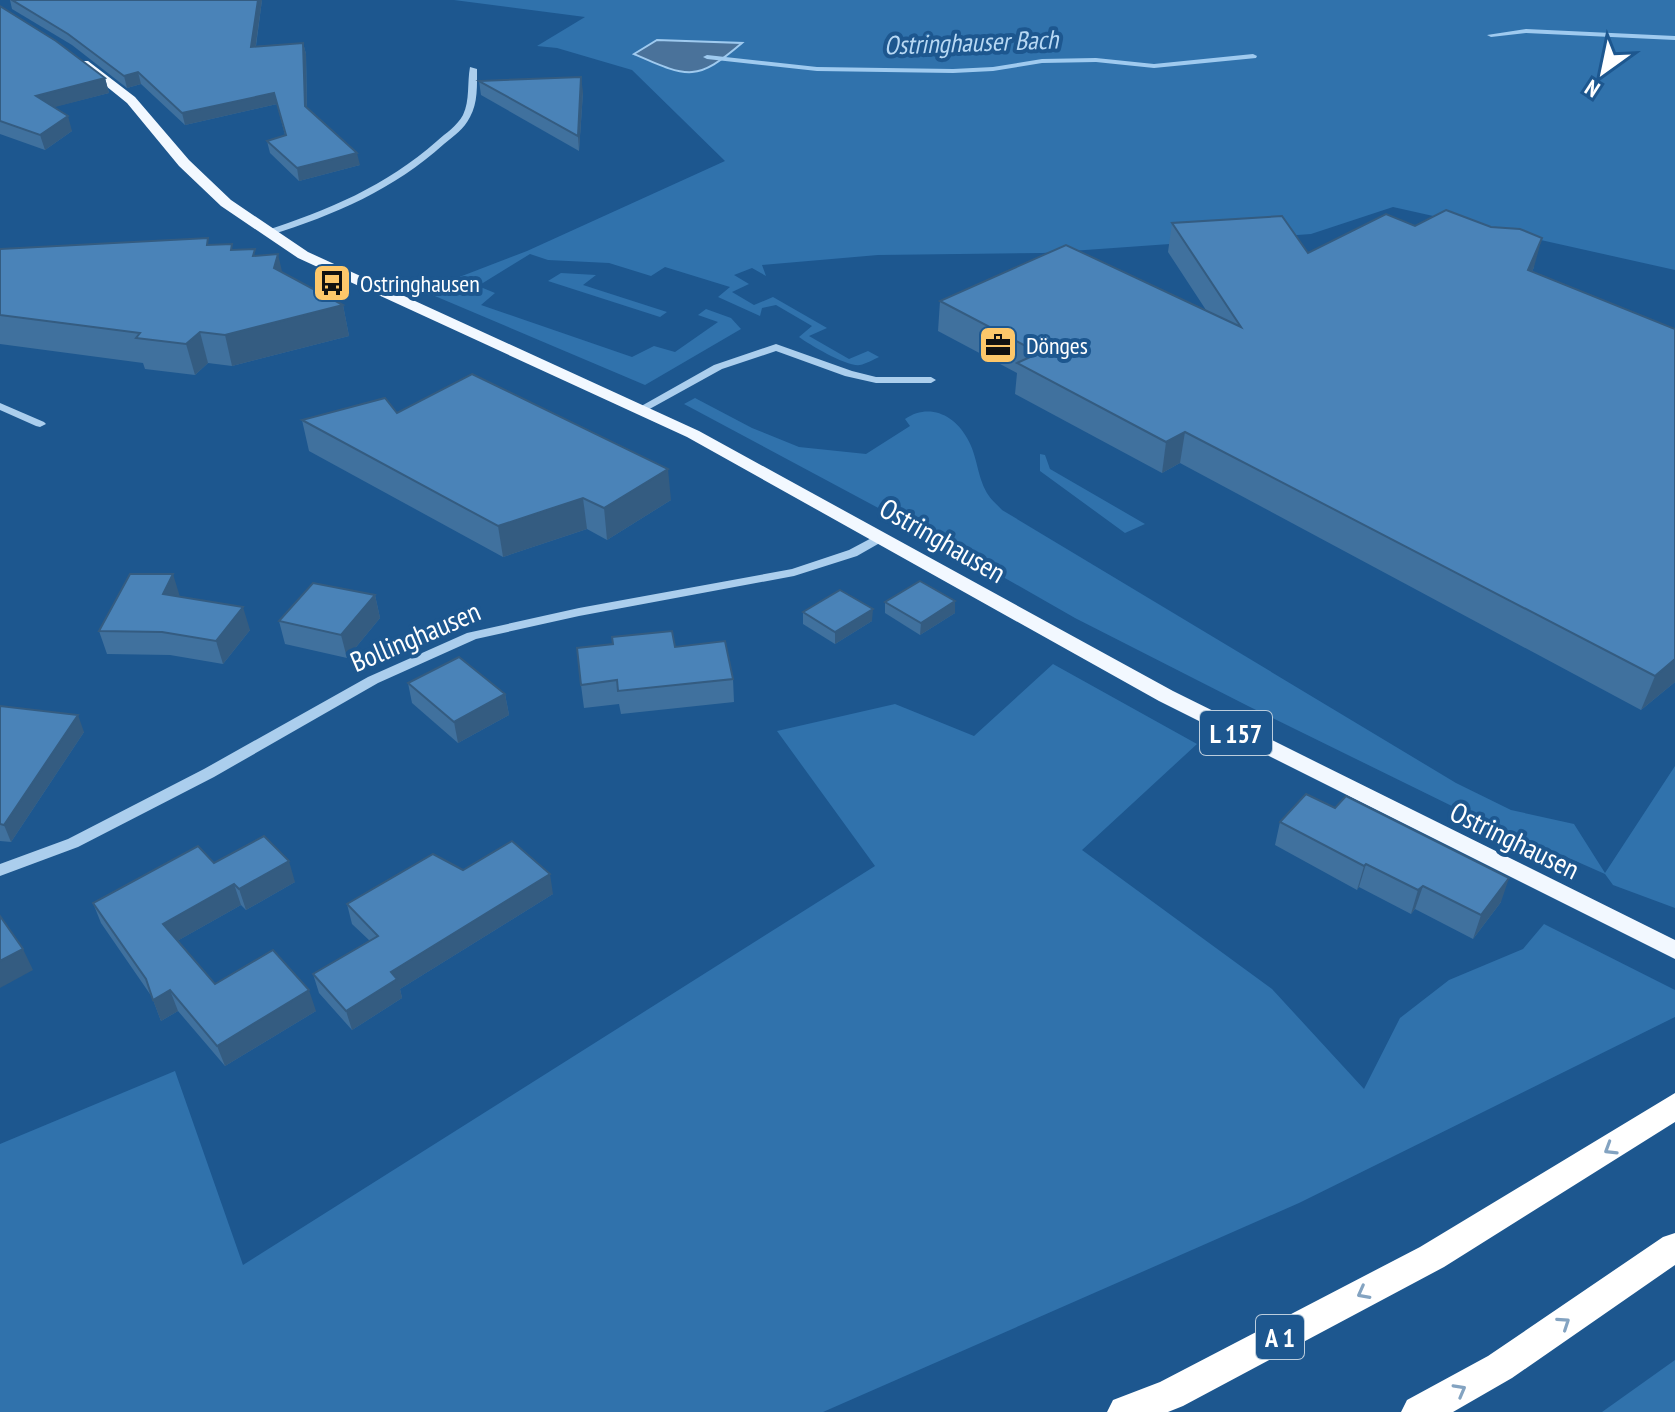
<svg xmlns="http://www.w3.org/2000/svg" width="1675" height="1412" font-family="'PT Sans Narrow',sans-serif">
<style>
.green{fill:#3072ac}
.water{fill:#4a729a;stroke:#9fcaef;stroke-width:2}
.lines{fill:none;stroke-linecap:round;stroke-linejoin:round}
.stream{fill:#9fcaef;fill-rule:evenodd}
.minor{fill:#abceed;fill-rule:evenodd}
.major{fill:#f2f8ff;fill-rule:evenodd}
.highway{fill:#fff;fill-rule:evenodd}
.wall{fill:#40719e}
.shaded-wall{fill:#345c81}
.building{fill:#4a83b8;stroke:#345c81;stroke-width:2}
.oneway{stroke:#83a3c1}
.labels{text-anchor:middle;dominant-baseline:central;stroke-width:8;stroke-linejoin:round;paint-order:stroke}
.far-poi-label{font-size:24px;fill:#fff;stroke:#1d578f;text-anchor:start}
.far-water-label{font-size:26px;font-style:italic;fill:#b7d8f4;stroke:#1d578f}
.shield{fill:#1d578f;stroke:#bbcddd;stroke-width:2}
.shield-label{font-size:26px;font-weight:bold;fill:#fff}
.street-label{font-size:28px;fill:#fff;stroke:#1d578f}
</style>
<rect width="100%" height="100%" fill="#1d578f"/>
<g class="green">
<path d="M454,0H1675V270L1393,207L1311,234L1043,253L878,255L762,265L766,276L752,268L734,275L749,284L732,292L754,305L773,297L827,328L809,336L849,359L868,351L879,357C874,359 866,364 860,365C847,367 810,345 799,337L812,326L776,305L762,308L760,316L718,297L730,287L665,267L651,276L609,263L548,260L530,254L478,286L495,293L481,305L632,357L654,346L675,352L718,322L698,315L706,309L731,318L741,329L645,385L423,291L527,251L725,161L632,70L557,48L537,46L585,17Z"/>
<path d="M561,273L596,275L583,285L667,312L660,317L548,281Z"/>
<path d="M695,398L752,428L799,447L866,454L910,426L905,419C928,403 954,414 967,438C978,456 977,479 989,496C992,501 998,505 1002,510L1456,783L1511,810L1574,824L1605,873L1675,766V908L1613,885L1605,874L1460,810L1248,706L1075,618L940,541L684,404Z"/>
<path d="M1040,454L1045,455L1050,469L1145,524L1125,533L1040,471Z"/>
<path d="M1053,664L1197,744L1082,850L1272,989L1364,1089L1400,1018L1449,980L1523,949L1544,924L1675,990V1017L1299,1203L823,1412H0V1144L175,1071L243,1265L875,866L777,731L895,704L974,736Z"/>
<path d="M1675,1360V1412H1602Z"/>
</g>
<path class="water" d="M657,40L742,43C696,82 689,78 634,54Z"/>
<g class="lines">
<g class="stream">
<path d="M1526,29L1675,36V40L1526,33L1491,37L1487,35Z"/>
<path d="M1253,54L1257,56L1256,58L1154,68L1096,62L1042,63L993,71L953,73L817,71L707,59L703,57L707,55L817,67L953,69L993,67L1042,59L1096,58L1154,64Z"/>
</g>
<g class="minor">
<path d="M470,67L477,69C477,85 478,103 470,117C464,129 454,136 444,144C394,189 335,215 270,235H264V231C327,211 386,186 437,141C446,133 457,126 463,115C470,100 467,83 470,67Z"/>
<path d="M776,344L852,371L876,377H931L936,380L931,383H876L845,376L776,351L722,369L646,411H638L636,409L714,365Z"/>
<path d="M0,403L44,422L46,424L40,427L36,426L0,410Z"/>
<path d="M881,533L885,534L887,537L885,540L857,556L794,576L579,616L476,639L378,683L214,777L78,847L0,876V864L68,839L204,769L368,677L467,633L579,608L792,569L849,550Z"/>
</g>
<path class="major" d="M80,61H88L135,97L189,160L231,200L308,252L699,431L1173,691L1675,940V959L1159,701L687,437L298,258L221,206L179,166L127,103L80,65Z"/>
<g class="highway">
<path d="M1675,1093V1122L1444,1267L1183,1406L1168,1412H1107L1113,1400L1160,1382L1420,1247Z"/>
<path d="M1675,1233V1265L1512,1378L1453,1412H1401L1407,1400L1488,1356L1663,1237Z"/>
</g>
</g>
<g class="wall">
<path d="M10,0H262L256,46L303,43L306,54L307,108L360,165L299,181L270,153L267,141L285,135L277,104L185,125L141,84L127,88L72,45L12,9Z"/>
<path d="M0,6L105,78L109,93L53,107L72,131L45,150L0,134Z"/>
<path d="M479,81L583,92L579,151L481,95Z"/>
<path d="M1172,223L1308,253L1415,226L1534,267L1532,272L1675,682L1641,710L1180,463L1162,473L1015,394L1017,373L938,331L940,301L1206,310L1168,252Z"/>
<path d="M210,245L257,256L282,272L343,305L349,336L232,366L208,363L195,375L145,369L143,363L0,344V249Z"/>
<path d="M302,420L671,500L607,540L587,529L503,557L309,451Z"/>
<path d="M375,595L380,618L347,658L285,644L279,621Z"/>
<path d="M180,597L250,630L223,664L170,655L107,654L99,631Z"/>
<path d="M885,602L955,613L920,635L885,613Z"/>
<path d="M803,612L872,621L835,644L803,624Z"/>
<path d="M675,647L733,679L734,702L621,714L619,704L584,708L581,685Z"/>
<path d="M408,683L505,694L509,715L458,743L412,703Z"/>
<path d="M0,706L84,732L11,842L0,841Z"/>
<path d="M1280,822L1501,902L1473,939L1415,909L1411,914L1359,887L1357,890L1275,845Z"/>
<path d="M214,863L295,882L246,910L241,905L177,941L215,984L316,1011L225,1066L178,1011L161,1021L152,997L101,923L93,903Z"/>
<path d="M463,870L553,894L400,989L402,998L352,1030L319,993L313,974L370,941L352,924L347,904Z"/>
</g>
<g class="shaded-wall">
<path d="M258,0H262L254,58L251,47Z"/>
<path d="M303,43L306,54L307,118L305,106Z"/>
<path d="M138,72L141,84L127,88L124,76Z"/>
<path d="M581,77L583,92L579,151L578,136Z"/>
<path d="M105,78L109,93L40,111L36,96Z"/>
<path d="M274,93L277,104L185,125L182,113Z"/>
<path d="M68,116L72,131L45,150L40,135Z"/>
<path d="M357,153L360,165L299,181L297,168Z"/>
<path d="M1542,238L1534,267L1520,300L1528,270Z"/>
<path d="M278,254L285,284L274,268Z"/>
<path d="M343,305L349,336L232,366L225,335Z"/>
<path d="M200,332L208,363L195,375L186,344Z"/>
<path d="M1185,432L1180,463L1162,473L1166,442Z"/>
<path d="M668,469L671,500L607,540L604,508Z"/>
<path d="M583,498L587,529L503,557L498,526Z"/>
<path d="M173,574L180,597L163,594Z"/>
<path d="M375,595L380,618L347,658L341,635Z"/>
<path d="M955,601V613L920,635L921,623Z"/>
<path d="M243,607L250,630L223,664L216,641Z"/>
<path d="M873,609L872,621L835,644V632Z"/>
<path d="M1675,659V682L1641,710L1655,676Z"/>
<path d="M505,694L509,715L458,743L454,722Z"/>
<path d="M78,715L84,732L11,842L4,825Z"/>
<path d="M289,861L295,882L246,910L239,889Z"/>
<path d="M1366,864L1359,887L1357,890L1364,866Z"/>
<path d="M550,874L553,894L400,989L402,998L352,1030L346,1011L391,972Z"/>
<path d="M1509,878L1501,902L1473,939L1481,915Z"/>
<path d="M234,884L241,905L170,945L163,924Z"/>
<path d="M1423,886L1415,909L1411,914L1418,890Z"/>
<path d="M23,949L33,970L0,988V961Z"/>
<path d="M170,990L178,1011L161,1021L153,1000Z"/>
<path d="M309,990L316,1011L225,1066L217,1046Z"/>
</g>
<g class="building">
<path d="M12,0H258L251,47L303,43L305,106L357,153L297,168L267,141L286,135L274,93L182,113L138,72L124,76L68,34Z"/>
<path d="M0,6L56,41L105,78L36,96L68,116L40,135L0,121Z"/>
<path d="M581,77L578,136L479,81Z"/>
<path d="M1446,210L1491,227L1520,229L1542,238L1528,270L1675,329V659L1655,676L1185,432L1166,442L1017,363L1039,353L940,301L1066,245L1241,327L1172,223L1282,216L1308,253L1386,214L1415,226Z"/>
<path d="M208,238L207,245L232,244L231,250L255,249L253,256L278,254L274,268L343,305L225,335L200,332L186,344L136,338L140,333L0,315V249Z"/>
<path d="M472,374L668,469L604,508L583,498L498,526L302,420L385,398L397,413Z"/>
<path d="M130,574H173L163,594L243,607L216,641L162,632L99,631Z"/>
<path d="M920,581L955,601L921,623L885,602Z"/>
<path d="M313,583L375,595L341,635L279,621Z"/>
<path d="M840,590L873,609L835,632L803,612Z"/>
<path d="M672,631L675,647L725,641L733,679L618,691L617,680L581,685L577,648L613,644L612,637Z"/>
<path d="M459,657L505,694L454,722L408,683Z"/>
<path d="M0,706L78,715L4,825L0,824Z"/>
<path d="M1306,794L1335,808L1346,796L1509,878L1481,915L1423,886L1418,890L1366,864L1364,866L1280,822Z"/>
<path d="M264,836L289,861L239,889L234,884L163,924L215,984L273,950L309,990L217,1046L170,990L153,1000L146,979L93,903L198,846L214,863Z"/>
<path d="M512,841L550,874L391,972L397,979L346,1011L313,974L378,936L347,904L433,854L463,870Z"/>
<path d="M0,916L23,949L0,961Z"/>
</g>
<defs><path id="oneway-chevron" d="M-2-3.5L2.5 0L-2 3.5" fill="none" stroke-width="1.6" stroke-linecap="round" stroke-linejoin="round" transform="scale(2)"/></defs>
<g class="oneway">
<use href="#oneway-chevron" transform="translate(1610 1149) rotate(148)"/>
<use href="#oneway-chevron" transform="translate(1363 1293) rotate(152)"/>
<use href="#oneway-chevron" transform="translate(1564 1323) rotate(-34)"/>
<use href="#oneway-chevron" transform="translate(1460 1390) rotate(-29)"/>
</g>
<defs>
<symbol id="bus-square" viewBox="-11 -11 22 22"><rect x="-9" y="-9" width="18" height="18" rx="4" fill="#fdc76a" stroke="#1d578f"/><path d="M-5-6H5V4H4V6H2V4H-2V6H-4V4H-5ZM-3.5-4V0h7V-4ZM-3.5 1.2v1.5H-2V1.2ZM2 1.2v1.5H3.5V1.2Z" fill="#111"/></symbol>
<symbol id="office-square" viewBox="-11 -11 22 22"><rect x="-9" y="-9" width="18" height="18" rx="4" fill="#fdc76a" stroke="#1d578f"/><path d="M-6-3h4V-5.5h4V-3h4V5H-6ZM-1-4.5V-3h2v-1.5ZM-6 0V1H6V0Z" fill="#111"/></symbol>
</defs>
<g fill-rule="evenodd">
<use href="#bus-square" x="310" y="261" width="44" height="44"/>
<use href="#office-square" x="976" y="323" width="44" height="44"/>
</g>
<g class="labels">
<g class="far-poi-label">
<text x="360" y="283">Ostringhausen</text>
<text x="1026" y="345">Dönges</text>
</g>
<g class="far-water-label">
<text transform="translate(971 42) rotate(-2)">Ostringhauser Bach</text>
</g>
<g class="shield">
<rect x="1200" y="711" width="72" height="44" rx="6"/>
<rect x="1256" y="1315" width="48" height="44" rx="6"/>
</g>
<g class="shield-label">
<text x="1236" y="733">L 157</text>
<text x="1280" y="1337">A 1</text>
</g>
<g class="street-label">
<text transform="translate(943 540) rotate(30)">Ostringhausen</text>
<text transform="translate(415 636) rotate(-23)">Bollinghausen</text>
<text transform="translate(1515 840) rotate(26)">Ostringhausen</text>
</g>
</g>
<g transform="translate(1603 72) rotate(213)" stroke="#1d578f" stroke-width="6" paint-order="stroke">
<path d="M0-6L14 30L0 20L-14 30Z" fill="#ffffff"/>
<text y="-12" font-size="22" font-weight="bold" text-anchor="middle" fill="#ffffff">N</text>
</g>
</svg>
